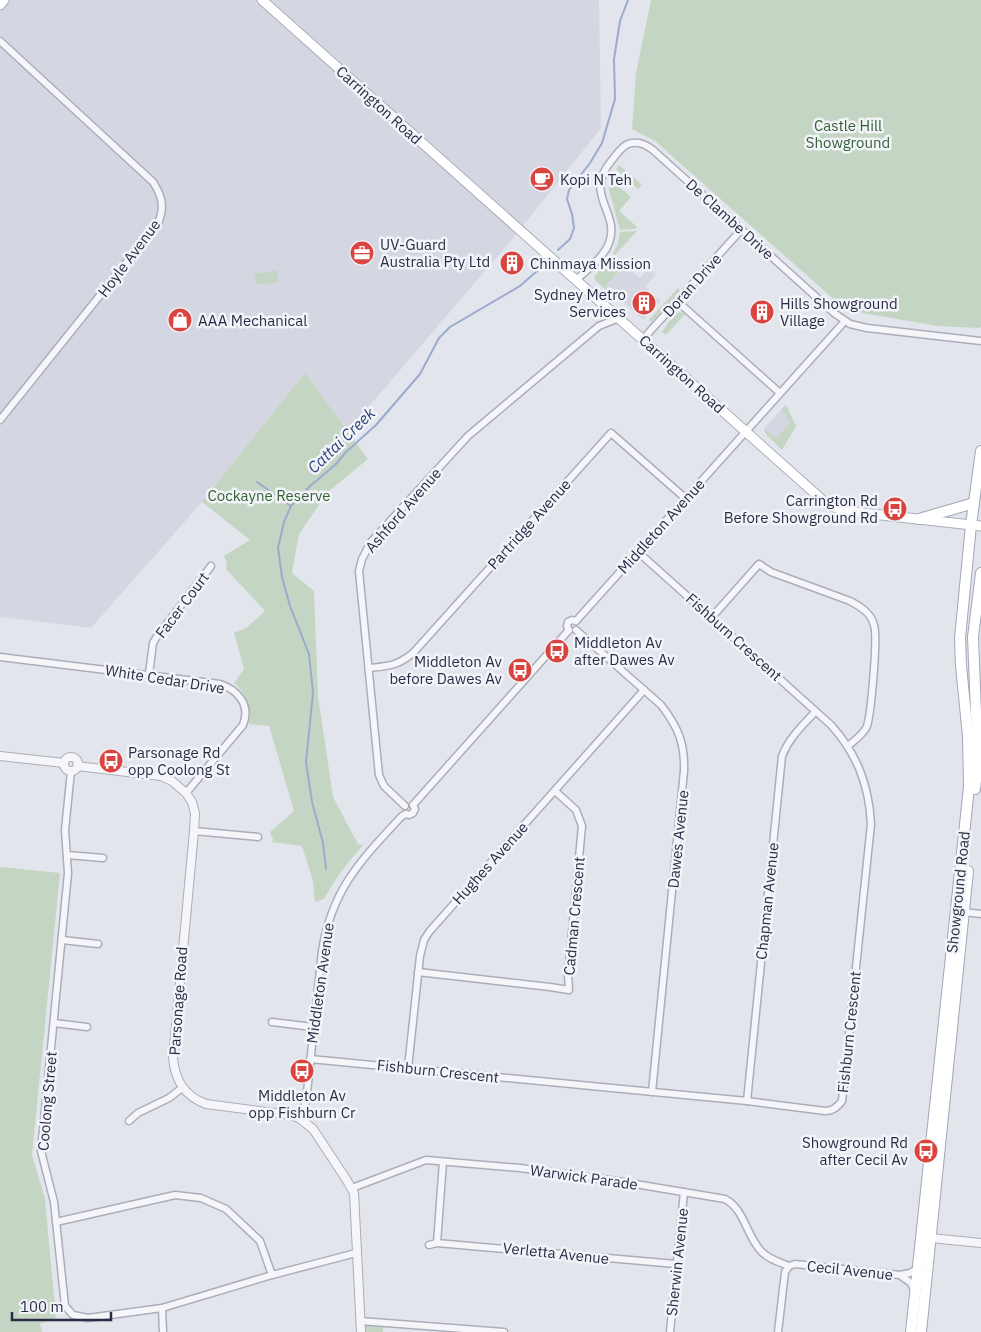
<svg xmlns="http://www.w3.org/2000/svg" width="981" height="1332" font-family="'IBM Plex Sans',sans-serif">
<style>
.built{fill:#d4d7e1}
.green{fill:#c4d6c3}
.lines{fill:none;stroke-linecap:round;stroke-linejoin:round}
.stream{stroke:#9babce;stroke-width:2}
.minor-casing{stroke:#abaeba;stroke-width:9}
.tertiary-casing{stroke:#abaeba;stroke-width:10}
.secondary-casing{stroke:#abaeba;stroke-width:11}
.primary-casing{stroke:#a1a6b9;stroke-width:12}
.minor{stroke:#f6f6fa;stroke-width:6}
.tertiary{stroke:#f6f6fa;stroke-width:8}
.secondary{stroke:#fff;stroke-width:9}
.primary{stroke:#fff;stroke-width:10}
.labels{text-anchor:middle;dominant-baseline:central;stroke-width:5;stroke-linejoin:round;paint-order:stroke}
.street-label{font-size:15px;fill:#292e46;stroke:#f3f4f9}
.park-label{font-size:15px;fill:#356235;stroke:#f3f4f9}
.poi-label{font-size:15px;fill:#292e46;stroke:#f3f4f9;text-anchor:start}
.water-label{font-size:16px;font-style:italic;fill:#2f447d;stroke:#f3f4f9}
</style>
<rect width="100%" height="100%" fill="#e3e5ec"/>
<g class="built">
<path d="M0,0H599L601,128L514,237L348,431L305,374L202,502L91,628L0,617Z"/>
<path d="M625,265L640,278L649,268L656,274L645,287L660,301L643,320L606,286Z"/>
<path d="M781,410L787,416L791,423L776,439L764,428Z"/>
</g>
<g class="green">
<path d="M651,0H981V327L979,328L937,326L846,310L655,141L632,129L636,73Z"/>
<path d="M619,165L642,185L638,189L616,169Z"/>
<path d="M610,179L631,197L619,211L637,227L635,229L620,230L609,190Z"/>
<path d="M637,231L615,255L613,254L618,243L620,232Z"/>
<path d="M609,259L616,263L621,269L606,286L610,291L609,292L597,282L594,277Z"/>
<path d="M277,270L279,282L256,285L254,274Z"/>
<path d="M678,288L680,290L651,322L649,320Z"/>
<path d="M680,312L685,314L666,335L662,332C667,325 673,314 680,312Z"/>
<path d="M305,373L368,459L328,492L299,534L292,573L314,591L318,696L333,797L358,844L363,845C348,862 335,879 324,899L315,902L313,881L302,846L272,842L273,839L270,832L294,811L269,726L249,724C250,707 247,694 234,683L244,669L234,633L246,628L265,611L226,569L227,563L224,556L250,540L202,502Z"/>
<path d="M786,405L796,426L782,450L765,433L764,428L776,438L790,423L786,418L787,416L781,410Z"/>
<path d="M0,867L60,873L32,1155L45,1199L56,1318L40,1324L42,1332H0Z"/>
<path d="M365,1326H383V1332H366Z"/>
</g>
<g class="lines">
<g class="stream">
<path d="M558,250L570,239L574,228L572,214L567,199L569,190L590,163L602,143L615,99L614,59L620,21L628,0"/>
<path d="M257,482L291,506"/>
<path d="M326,869L323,843L312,802L306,762L313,693L309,654L290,606L282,577L278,548L284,522L291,506L309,487L336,464L346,452L376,425L420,374L439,338L450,327L520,286L545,264"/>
</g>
<defs>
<g id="minor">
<path d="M0,41L153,182C162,196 165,207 158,223L0,420"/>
<path d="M576,280C587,270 604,257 609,243C621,212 582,195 612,160C617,154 621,147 628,144C638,141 645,144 653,150L834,313L850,324L867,328L981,341"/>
<path d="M677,301L780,393"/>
<path d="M643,339L741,230"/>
<path d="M712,617L759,564L771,572L850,601C861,607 871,613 874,625C878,637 871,714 867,726C864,734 855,740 848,746"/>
<path d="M576,621L845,321"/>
<path d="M569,630L567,626L568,622L572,620L576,621"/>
<path d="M576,630L661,705C678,727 685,743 684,771L652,1092"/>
<path d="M0,657L220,684C238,690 251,705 243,725L186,793"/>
<path d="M369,668C389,666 398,666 414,652L611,433L685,498"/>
<path d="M149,674L153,643L156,638L211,566"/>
<path d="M71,771L65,830L68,873L41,1151L54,1202L65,1306L73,1315L88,1318L162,1308L272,1275L356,1253"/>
<path d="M413,805L569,630"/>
<path d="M405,806L384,786L379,775L359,571L362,559L371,542L468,436L599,326L619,318"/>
<path d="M406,814L409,815L413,813L415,809L413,805"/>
<path d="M194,831L258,837"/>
<path d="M67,855L103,858"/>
<path d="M964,912L981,914"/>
<path d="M62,940L98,944"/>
<path d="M418,972L550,987L569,990L568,975L582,826L576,810L555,791"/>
<path d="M272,1022L313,1027"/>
<path d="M54,1023L87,1027"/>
<path d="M310,1059L747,1101L825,1111C833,1111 837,1107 842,1101L871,824C869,785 857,754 831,725L638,552"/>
<path d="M408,1068L420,956L424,940L429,932L644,690"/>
<path d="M747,1101L782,756C789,738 802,726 815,712"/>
<path d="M299,1118L306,1102L322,951C332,889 361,860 402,816L406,814"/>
<path d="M129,1121L138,1113L169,1098L182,1088"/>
<path d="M443,1162L437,1243L676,1264"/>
<path d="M352,1188L426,1160L520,1168L617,1181L725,1199C745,1210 746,1235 761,1251C768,1259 779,1262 789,1266"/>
<path d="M56,1222L175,1195L201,1198L226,1209L260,1241L272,1275"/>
<path d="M429,1245L437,1243"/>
<path d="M900,1275L911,1283L914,1290"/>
<path d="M162,1308L163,1332"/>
<path d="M360,1321L504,1332"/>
<path d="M670,1332L684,1192"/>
<path d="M778,1332L785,1272L789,1266L795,1264L900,1275L910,1273L918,1268"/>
</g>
<g id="tertiary">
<path d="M0,756L64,763"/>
<circle cx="71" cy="764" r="7"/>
<path d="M77,766L161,776L172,781L186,793L192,802L195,813L194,831L173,1058C175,1080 184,1096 206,1104L291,1115L299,1118L313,1129L346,1179L354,1193L361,1332"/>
<path d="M931,1238L981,1243"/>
</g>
<g id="secondary">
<path d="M262,0L828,505L845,511L981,526"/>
<path d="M0,5L4,0"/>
</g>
<g id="primary">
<path d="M919,519L974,503"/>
<path d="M975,789L978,763L973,637L981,573"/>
<path d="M911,1332L969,787L968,736L961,666L960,638L971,525L981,451"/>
<path d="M921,1332L968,871"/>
</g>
</defs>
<use href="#minor" class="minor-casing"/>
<use href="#tertiary" class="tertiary-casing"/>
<use href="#secondary" class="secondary-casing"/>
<use href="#primary" class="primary-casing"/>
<use href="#minor" class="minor"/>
<use href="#tertiary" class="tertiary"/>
<use href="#secondary" class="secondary"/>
<use href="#primary" class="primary"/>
</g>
<defs>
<symbol id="cafe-disc" viewBox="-11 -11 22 22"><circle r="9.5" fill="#d9443f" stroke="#f3f4f9"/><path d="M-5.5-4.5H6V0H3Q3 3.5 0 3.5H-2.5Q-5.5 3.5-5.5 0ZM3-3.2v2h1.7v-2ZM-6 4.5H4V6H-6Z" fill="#fff"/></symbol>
<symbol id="office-disc" viewBox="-11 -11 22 22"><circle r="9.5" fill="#d9443f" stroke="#f3f4f9"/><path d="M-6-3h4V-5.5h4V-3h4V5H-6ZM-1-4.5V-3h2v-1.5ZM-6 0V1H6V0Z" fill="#fff"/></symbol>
<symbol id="building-disc" viewBox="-11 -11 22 22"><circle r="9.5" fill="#d9443f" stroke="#f3f4f9"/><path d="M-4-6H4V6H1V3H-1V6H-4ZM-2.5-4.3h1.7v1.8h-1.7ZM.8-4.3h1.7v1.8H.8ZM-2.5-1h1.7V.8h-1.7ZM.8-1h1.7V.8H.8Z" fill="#fff"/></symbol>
<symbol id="shop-disc" viewBox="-11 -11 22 22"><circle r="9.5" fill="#d9443f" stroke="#f3f4f9"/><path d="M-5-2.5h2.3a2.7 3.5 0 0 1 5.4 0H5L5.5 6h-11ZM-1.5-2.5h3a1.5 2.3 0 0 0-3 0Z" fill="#fff"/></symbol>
<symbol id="bus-disc" viewBox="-11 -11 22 22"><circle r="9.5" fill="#d9443f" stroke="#f3f4f9"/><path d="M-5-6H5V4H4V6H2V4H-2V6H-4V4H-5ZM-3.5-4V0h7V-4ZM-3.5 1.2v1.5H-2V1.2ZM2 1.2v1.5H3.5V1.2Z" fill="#fff"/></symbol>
</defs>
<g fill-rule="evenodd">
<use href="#cafe-disc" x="528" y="165" width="28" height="28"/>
<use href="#office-disc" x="348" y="239" width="28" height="28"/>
<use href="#building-disc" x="498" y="249" width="28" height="28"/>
<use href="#building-disc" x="630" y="289" width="28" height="28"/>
<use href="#building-disc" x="748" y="298" width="28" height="28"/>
<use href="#shop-disc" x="166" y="306" width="28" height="28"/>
<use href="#bus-disc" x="881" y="495" width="28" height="28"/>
<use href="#bus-disc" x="543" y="637" width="28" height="28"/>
<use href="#bus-disc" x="506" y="656" width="28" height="28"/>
<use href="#bus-disc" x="97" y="747" width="28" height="28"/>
<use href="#bus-disc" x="288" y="1057" width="28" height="28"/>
<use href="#bus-disc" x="912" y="1137" width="28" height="28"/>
</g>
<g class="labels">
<g class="street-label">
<text transform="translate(379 105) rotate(42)">Carrington Road</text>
<text transform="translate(730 219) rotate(42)">De Clambe Drive</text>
<text transform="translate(129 258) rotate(-53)">Hoyle Avenue</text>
<text transform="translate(692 285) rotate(-48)">Doran Drive</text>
<text transform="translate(682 374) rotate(42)">Carrington Road</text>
<text transform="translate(403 510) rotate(-49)">Ashford Avenue</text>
<text transform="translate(529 524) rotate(-48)">Partridge Avenue</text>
<text transform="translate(661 526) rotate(-48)">Middleton Avenue</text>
<text transform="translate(182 605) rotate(-53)">Facer Court</text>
<text transform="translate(734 637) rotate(42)">Fishburn Crescent</text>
<text transform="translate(165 679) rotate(9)">White Cedar Drive</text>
<text transform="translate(678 839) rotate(-84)">Dawes Avenue</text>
<text transform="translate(490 863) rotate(-48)">Hughes Avenue</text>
<text transform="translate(958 892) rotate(-84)">Showground Road</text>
<text transform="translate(767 901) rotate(-84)">Chapman Avenue</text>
<text transform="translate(574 916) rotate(-85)">Cadman Crescent</text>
<text transform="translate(320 983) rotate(-82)">Middleton Avenue</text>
<text transform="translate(178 1001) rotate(-86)">Parsonage Road</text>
<text transform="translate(849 1032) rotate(-84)">Fishburn Crescent</text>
<text transform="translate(438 1071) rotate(6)">Fishburn Crescent</text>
<text transform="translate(47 1101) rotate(-85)">Coolong Street</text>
<text transform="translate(584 1177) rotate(8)">Warwick Parade</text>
<text transform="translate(556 1253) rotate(6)">Verletta Avenue</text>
<text transform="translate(677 1262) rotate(-84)">Sherwin Avenue</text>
<text transform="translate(850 1270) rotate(6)">Cecil Avenue</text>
</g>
<g class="park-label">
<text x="848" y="125">Castle Hill<tspan x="848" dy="17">Showground</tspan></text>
<text x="269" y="495">Cockayne Reserve</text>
</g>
<g class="poi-label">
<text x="560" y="179">Kopi N Teh</text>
<text x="380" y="244">UV-Guard<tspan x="380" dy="17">Australia Pty Ltd</tspan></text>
<text x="530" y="263">Chinmaya Mission</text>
<text x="626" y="294" text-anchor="end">Sydney Metro<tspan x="626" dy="17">Services</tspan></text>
<text x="780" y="303">Hills Showground<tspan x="780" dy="17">Village</tspan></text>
<text x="198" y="320">AAA Mechanical</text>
<text x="878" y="500" text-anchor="end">Carrington Rd<tspan x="878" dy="17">Before Showground Rd</tspan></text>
<text x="574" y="642">Middleton Av<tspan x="574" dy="17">after Dawes Av</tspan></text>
<text x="502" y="661" text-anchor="end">Middleton Av<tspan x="502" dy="17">before Dawes Av</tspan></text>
<text x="128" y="752">Parsonage Rd<tspan x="128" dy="17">opp Coolong St</tspan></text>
<text x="302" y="1095" text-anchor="middle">Middleton Av<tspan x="302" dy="17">opp Fishburn Cr</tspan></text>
<text x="908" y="1142" text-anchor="end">Showground Rd<tspan x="908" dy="17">after Cecil Av</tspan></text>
</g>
<g class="water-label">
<text transform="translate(341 440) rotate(-44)">Cattai Creek</text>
</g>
</g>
<path d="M12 1312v8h99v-8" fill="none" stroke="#292e46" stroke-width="2.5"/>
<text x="20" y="1312" font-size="15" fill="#292e46" stroke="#f3f4f9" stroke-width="4" paint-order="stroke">100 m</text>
</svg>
